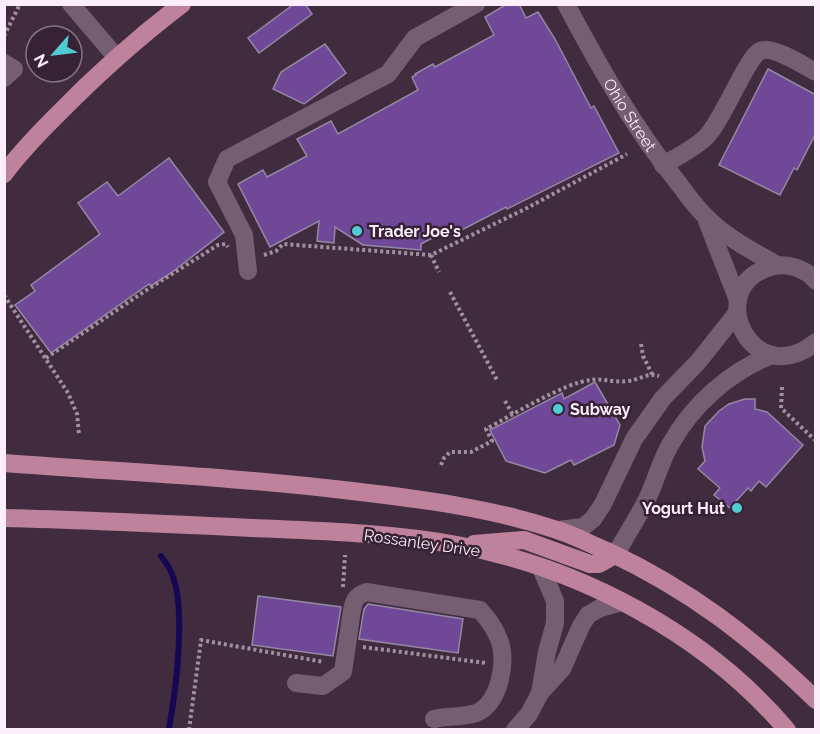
<svg xmlns="http://www.w3.org/2000/svg" width="820" height="734" font-family="Raleway,sans-serif">
<style>
.lines{fill:none;stroke-linecap:round;stroke-linejoin:round}
.stream{stroke:#160755;stroke-width:6}
.building{fill:#6f4997;stroke:#9488a4;stroke-width:1.5}
.path{stroke:#a290a0;stroke-width:4;stroke-dasharray:3 3;stroke-linecap:butt}
.minor{stroke:#755d72;stroke-width:18}
.major{stroke:#be829d;stroke-width:18}
.poi-dot{fill:#51ccd4;stroke:#362234;stroke-width:2}
.labels{text-anchor:middle;dominant-baseline:central;stroke-width:5;stroke-linejoin:round;paint-order:stroke}
.street-label{font-size:16px;fill:#fceefa;stroke:#362234}
.poi-label{font-size:16px;font-weight:bold;fill:#fceefa;stroke:#362234;text-anchor:start}
</style>
<rect width="100%" height="100%" fill="#412c3f"/>
<g class="lines">
<path class="stream" d="M161,556C164,561 169,566 171,572C187,605 176,691 169,728"/>
</g>
<g class="building">
<path d="M294,4H305L312,14L259,53L248,38Z"/>
<path d="M507,4H519L526,18L538,12L555,39L591,108L594,106L619,153L507,209L506,207L450,236L447,230L421,244V250L363,245L335,227L334,243L317,241L319,221L270,247L238,184L263,170L267,177L307,156L297,139L331,121L338,134L418,90L412,77L416,75L415,74L433,64L435,67L494,35L485,17Z"/>
<path d="M325,44L346,73L304,104L273,89L281,72Z"/>
<path d="M768,69L816,95V133L797,170L794,168L780,195L719,165Z"/>
<path d="M169,158L224,232L171,273L151,286L149,284L51,353L15,305L35,291L31,285L100,234L78,203L107,182L118,196Z"/>
<path d="M595,382L620,425L614,445L574,465L571,460L545,473L506,461L490,430L562,393L564,399Z"/>
<path d="M745,399H755V409L767,412L803,445L766,487L759,481L751,491L748,488L730,508L714,495L720,488L698,469L705,461L702,447L705,426L719,411L729,404Z"/>
<path d="M258,596L341,607L333,656L252,645Z"/>
<path d="M368,604L463,619L458,653L359,639L364,609Z"/>
</g>
<g class="lines">
<g class="path">
<path d="M4,36L20,4"/>
<path d="M264,255L276,251L283,244L431,255L527,208L627,154"/>
<path d="M431,255L439,272"/>
<path d="M450,292L497,380"/>
<path d="M4,295L68,393L77,414L79,435"/>
<path d="M641,344L643,356L652,374"/>
<path d="M46,358L145,291L218,245L226,244L228,247"/>
<path d="M782,387L781,408L816,441"/>
<path d="M505,401L513,415"/>
<path d="M441,465L444,458L450,452H471L492,441L486,429C511,416 565,382 591,380C603,378 614,383 628,381C639,380 648,372 659,376"/>
<path d="M343,587L345,555"/>
<path d="M363,647L486,663"/>
<path d="M189,730L201,640L324,662"/>
</g>
<g class="minor">
<path d="M71,4L117,58"/>
<path id="s1" d="M566,4C600,68 634,128 679,184C687,195 695,206 705,216C725,237 753,251 777,265"/>
<path d="M4,63L14,69L4,78"/>
<path d="M663,165C677,157 695,148 706,137C723,120 747,57 760,51C773,45 804,66 816,72"/>
<path d="M707,221L738,300"/>
<path d="M248,271L244,235L217,182L227,159L388,74L415,38L476,4"/>
<path d="M816,281C806,269 789,263 774,266C699,284 752,395 816,342"/>
<path d="M558,530L583,527L593,519L603,504L634,439L663,398L698,362L736,314"/>
<path d="M615,555C626,536 639,516 649,495C656,479 661,461 670,445C692,405 730,371 772,355"/>
<path d="M296,683L323,686L343,672L352,610C354,600 356,596 366,592L480,610C489,620 496,630 500,642C507,663 499,704 476,713C462,718 448,715 434,719"/>
<path d="M540,693L547,652L555,623V601L541,568"/>
<path d="M515,730L529,714L540,693L562,669L581,626L588,615L600,608L622,602"/>
</g>
<g class="major">
<path d="M4,174C19,154 36,136 54,118C93,78 136,39 182,4"/>
<path d="M4,463C120,472 237,477 352,491C421,499 491,508 557,530C574,535 590,544 607,551C690,590 750,636 816,700"/>
<path d="M4,518C88,520 170,524 253,528C321,531 390,533 457,545C579,567 706,634 787,730"/>
<path d="M474,544L524,540L590,564H599L615,555"/>
</g>
</g>
<g class="poi-dot">
<circle cx="357" cy="231" r="6"/>
<circle cx="558" cy="409" r="6"/>
<circle cx="737" cy="508" r="6"/>
</g>
<g class="labels">
<g class="street-label">
<text stroke="none"><textPath href="#s1" startOffset="128">Ohio Street</textPath></text>
<text transform="translate(422 543) rotate(8)">Rossanley Drive</text>
</g>
<g class="poi-label">
<text x="369" y="231">Trader Joe's</text>
<text x="570" y="409">Subway</text>
<text x="725" y="508" text-anchor="end">Yogurt Hut</text>
</g>
</g>
<rect width="820" height="734" fill="none" stroke="#fceefa" stroke-width="12"/>
<g transform="translate(54 54) rotate(242)"><circle r="28" fill="#362234" stroke="#857483" stroke-width="1.5"/>
<path d="M0-4.5L10 22L0 15L-10 22Z" fill="#51ccd4"/>
<text y="-9" font-size="16" font-weight="bold" text-anchor="middle" fill="#fceefa">N</text>
</g>
</svg>
